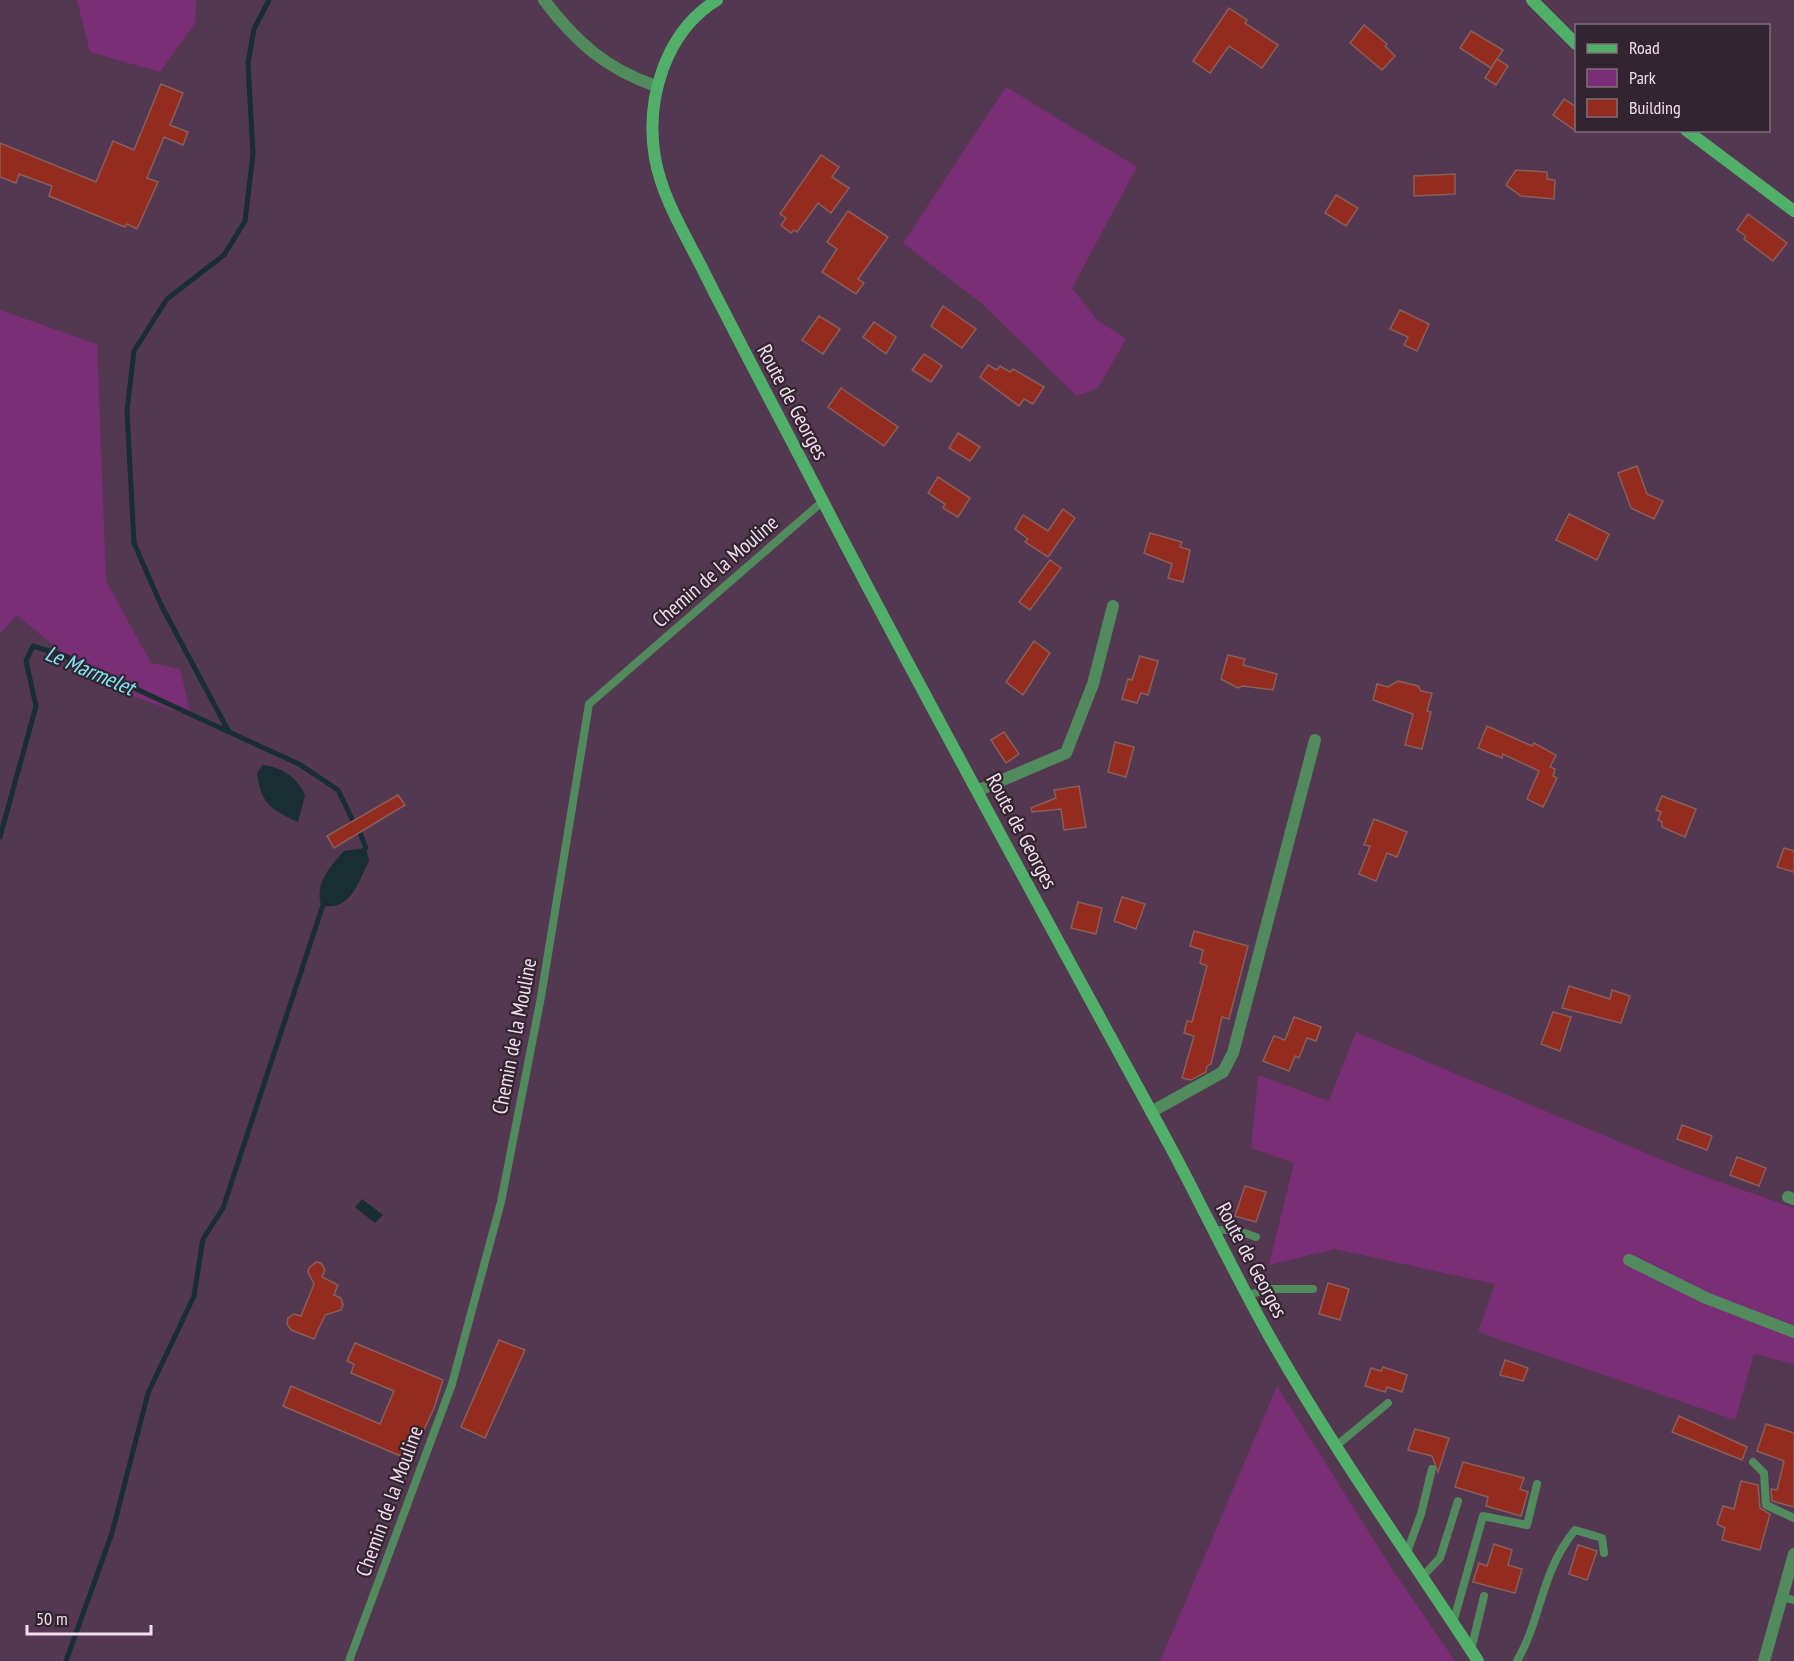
<svg xmlns="http://www.w3.org/2000/svg" width="1794" height="1661" font-family="'PT Sans Narrow',sans-serif">
<style>
.green{fill:#792e75}
.water{fill:#182e32}
.lines{fill:none;stroke-linecap:round;stroke-linejoin:round}
.stream{stroke:#182e32;stroke-width:5}
.building{fill:#942b1f;stroke:#885f58;stroke-width:1.5}
.lane{stroke:#518a5d;stroke-width:8}
.street{stroke:#518a5d;stroke-width:12}
.secondary{stroke:#50b069;stroke-width:12}
.labels{text-anchor:middle;dominant-baseline:central;stroke-width:4.5;stroke-linejoin:round;paint-order:stroke}
.street-label{font-size:21px;fill:#f0deed;stroke:#322530}
.water-label{font-size:22px;font-style:italic;fill:#7ae8fa;stroke:#322530}
</style>
<rect width="100%" height="100%" fill="#543852"/>
<g class="green">
<path d="M77,0H196L195,23L160,72L90,52Z"/>
<path d="M1006,87L1137,167L1072,288L1096,319L1126,339L1098,388L1077,396L981,303L903,243Z"/>
<path d="M0,310L97,344L106,581L151,663L180,669L191,716L102,686L17,615L0,634Z"/>
<path d="M1356,1032L1694,1173L1794,1208V1364L1754,1354L1735,1420L1478,1332L1495,1284L1335,1249L1269,1265L1294,1163L1251,1148L1258,1075L1329,1101Z"/>
<path d="M1277,1386L1392,1569L1455,1661H1160Z"/>
</g>
<g class="water">
<path d="M263,765C284,768 296,777 305,795L298,822C270,809 261,804 257,773Z"/>
<path d="M366,848L369,861C358,882 350,913 321,905C315,882 330,867 344,851Z"/>
<path d="M362,1199L383,1215L375,1223L355,1207Z"/>
</g>
<g class="lines">
<g class="stream">
<path d="M269,0L254,29L248,63L253,154L245,221L224,255L167,299L134,351L127,411L134,543L161,605L229,732L299,764L338,790L353,821"/>
<path d="M360,833L366,848L363,852"/>
<path d="M0,837L36,706L26,661L33,646L65,656L229,732"/>
<path d="M66,1661L112,1533L148,1393L194,1296L203,1239L223,1208L324,902"/>
</g>
</g>
<g class="building">
<path d="M1229,8L1247,20L1245,23L1278,45L1262,68L1229,46L1210,73L1193,61Z"/>
<path d="M1364,25L1387,44L1385,46L1395,56L1382,70L1350,43Z"/>
<path d="M1471,31L1503,50L1491,68L1460,48Z"/>
<path d="M1497,59L1508,66L1496,85L1485,78Z"/>
<path d="M161,84L183,93L170,125L188,132L183,145L164,137L147,178L158,182L137,229L127,224L125,227L49,196L52,186L19,174L16,183L0,177V143L96,182L113,141L134,150Z"/>
<path d="M1564,99L1576,107V131L1553,115Z"/>
<path d="M821,155L839,167L832,177L849,188L831,213L818,203L797,232L794,230L791,233L781,225L786,218L780,214Z"/>
<path d="M1516,170L1547,172V179L1555,180L1554,199L1521,196L1506,185Z"/>
<path d="M1455,174V194L1414,196V176Z"/>
<path d="M1336,195L1358,208L1346,226L1325,213Z"/>
<path d="M848,211L888,237L858,279L864,283L856,294L822,272L837,249L827,242Z"/>
<path d="M1748,214L1787,243L1773,261L1744,239L1746,236L1737,230Z"/>
<path d="M943,306L976,329L962,348L931,326Z"/>
<path d="M1400,310L1429,324L1417,351L1404,345L1408,337L1390,329Z"/>
<path d="M819,316L840,329L823,354L802,340Z"/>
<path d="M874,322L896,337L886,354L863,337Z"/>
<path d="M924,354L942,366L931,382L912,370Z"/>
<path d="M988,365L997,370L1000,366L1010,372L1013,369L1044,387L1033,404L1024,399L1019,406L980,377Z"/>
<path d="M841,388L898,427L884,446L828,407Z"/>
<path d="M958,433L980,447L970,461L949,448Z"/>
<path d="M1637,466L1647,494L1663,501L1654,519L1631,508L1618,473Z"/>
<path d="M938,477L970,498L958,517L943,508L945,504L928,493Z"/>
<path d="M1063,509L1075,518L1048,557L1025,542L1028,539L1015,529L1023,515L1048,531Z"/>
<path d="M1569,514L1609,534L1597,560L1556,540Z"/>
<path d="M1150,533L1182,542L1180,547L1190,550L1183,582L1168,578L1172,564L1144,553Z"/>
<path d="M1050,560L1061,568L1030,610L1019,602Z"/>
<path d="M1034,641L1050,653L1023,695L1006,682Z"/>
<path d="M1228,655L1245,659L1243,665L1277,674L1273,690L1243,686L1238,688L1221,679Z"/>
<path d="M1140,656L1158,661L1148,695L1141,693L1137,703L1122,699L1128,679L1132,680Z"/>
<path d="M1398,681L1418,686L1421,691L1432,693L1427,711L1431,712L1422,749L1405,745L1413,714L1373,700L1377,684L1388,687Z"/>
<path d="M1487,726L1532,746L1534,743L1556,755L1550,767L1555,769L1553,776L1557,778L1543,807L1527,799L1539,771L1503,754L1502,758L1478,748Z"/>
<path d="M1004,732L1019,754L1006,763L991,740Z"/>
<path d="M1115,742L1134,747L1126,777L1108,772Z"/>
<path d="M1079,786L1086,827L1064,830L1061,809L1032,812L1031,808L1056,798L1054,790Z"/>
<path d="M398,795L405,805L334,848L327,836Z"/>
<path d="M1662,796L1696,809L1685,837L1662,827V822L1658,820L1661,812L1656,810Z"/>
<path d="M1374,819L1407,832L1397,857L1387,853L1376,881L1359,874L1370,846L1364,845Z"/>
<path d="M1784,848L1794,851V872L1777,867Z"/>
<path d="M1122,897L1145,904L1136,929L1114,921Z"/>
<path d="M1078,902L1102,908L1096,934L1071,928Z"/>
<path d="M1194,931L1248,946L1229,1019L1222,1017L1211,1064L1207,1066L1206,1072L1191,1080L1182,1078L1194,1036L1184,1033L1187,1021L1192,1022L1207,966L1200,963L1203,950L1190,946Z"/>
<path d="M1569,986L1610,999L1612,990L1630,996L1621,1023L1562,1008Z"/>
<path d="M1553,1012L1571,1017L1560,1051L1541,1044Z"/>
<path d="M1294,1017L1321,1027L1316,1041L1307,1038L1299,1058L1295,1056L1289,1071L1263,1061L1274,1036L1285,1040Z"/>
<path d="M1682,1125L1712,1136L1707,1150L1677,1139Z"/>
<path d="M1737,1157L1766,1168L1759,1186L1730,1175Z"/>
<path d="M1245,1186L1266,1192L1256,1222L1235,1216Z"/>
<path d="M316,1262L321,1263L325,1270L322,1277L338,1285L334,1295L341,1298L343,1305L341,1310L325,1315L314,1339L291,1330L287,1324L288,1318L294,1314L301,1316L314,1284L308,1272L309,1268Z"/>
<path d="M1328,1283L1349,1289L1340,1320L1319,1314Z"/>
<path d="M499,1340L525,1350L485,1438L461,1427Z"/>
<path d="M355,1343L443,1380L434,1408L410,1460L283,1406L291,1386L380,1424L394,1391L351,1373L354,1364L347,1361Z"/>
<path d="M1505,1360L1528,1368L1523,1381L1500,1375Z"/>
<path d="M1383,1367L1407,1375L1402,1392L1387,1387L1385,1392L1365,1386L1371,1368L1381,1371Z"/>
<path d="M1679,1416L1747,1447L1742,1460L1672,1432Z"/>
<path d="M1766,1424L1794,1433V1507L1772,1501L1771,1489L1777,1490L1784,1461L1757,1451Z"/>
<path d="M1415,1429L1449,1438L1438,1472L1432,1456L1408,1450Z"/>
<path d="M1463,1462L1524,1478L1520,1489L1528,1492L1521,1516L1486,1506L1488,1497L1455,1487Z"/>
<path d="M1741,1481L1758,1485L1760,1508L1770,1514L1760,1550L1722,1540L1725,1528L1717,1524L1723,1506L1734,1509Z"/>
<path d="M1494,1544L1512,1550L1508,1565L1522,1569L1515,1593L1473,1582L1479,1563L1487,1566Z"/>
<path d="M1578,1545L1597,1551L1587,1580L1569,1574Z"/>
</g>
<g class="lines">
<g class="lane">
<path d="M1214,1230H1236L1256,1237"/>
<path d="M1248,1295L1270,1289H1313"/>
<path d="M1336,1446L1388,1403"/>
<path d="M1753,1462L1764,1473L1766,1505L1794,1518"/>
<path d="M1407,1552L1421,1514L1432,1469"/>
<path d="M1423,1576L1440,1558L1458,1501"/>
<path d="M1782,1597L1794,1600"/>
<path d="M1453,1623L1483,1516L1527,1525L1537,1484"/>
<path d="M1471,1650L1484,1596"/>
<path d="M349,1661L452,1384L501,1202L541,997L589,704L823,501"/>
<path d="M1517,1661C1542,1618 1540,1573 1575,1530L1602,1538L1604,1553"/>
</g>
<g class="street">
<path d="M544,0C576,42 606,69 656,86"/>
<path d="M979,790L1066,753L1093,684L1113,606"/>
<path d="M1151,1112L1223,1072L1233,1053L1315,740"/>
<path d="M1788,1197L1794,1199"/>
<path d="M1629,1260L1706,1298L1794,1332"/>
<path d="M1764,1661L1794,1554"/>
</g>
<g class="secondary">
<path d="M717,0C665,32 645,100 655,158C662,198 686,236 704,272C745,354 789,435 831,517C941,728 1056,937 1170,1146C1203,1208 1233,1271 1267,1332C1331,1446 1407,1552 1478,1661"/>
<path d="M1532,0L1576,44"/>
<path d="M1686,130L1794,211"/>
</g>
</g>
<g class="labels">
<g class="street-label">
<text transform="translate(793 402) rotate(62)">Route de Georges</text>
<text transform="translate(715 571) rotate(-41)">Chemin de la Mouline</text>
<text transform="translate(1022 831) rotate(62)">Route de Georges</text>
<text transform="translate(514 1036) rotate(-79)">Chemin de la Mouline</text>
<text transform="translate(1252 1260) rotate(62)">Route de Georges</text>
<text transform="translate(389 1501) rotate(-70)">Chemin de la Mouline</text>
</g>
<g class="water-label">
<text transform="translate(90 670) rotate(23)">Le Marmelet</text>
</g>
</g>
<rect x="1575" y="24" width="195" height="108" fill="#322530" stroke="#7e6f7c" stroke-width="1.5"/>
<rect x="1587" y="44" width="30" height="9" fill="#50b069" stroke="#7e6f7c" stroke-width="1.5"/>
<text x="1629" y="54" font-size="18" fill="#f0deed">Road</text>
<rect x="1587" y="69" width="30" height="18" fill="#792e75" stroke="#7e6f7c" stroke-width="1.5"/>
<text x="1629" y="84" font-size="18" fill="#f0deed">Park</text>
<rect x="1587" y="99" width="30" height="18" fill="#942b1f" stroke="#7e6f7c" stroke-width="1.5"/>
<text x="1629" y="114" font-size="18" fill="#f0deed">Building</text>
<path d="M27 1625v9h124v-9" fill="none" stroke="#f0deed" stroke-width="3"/>
<text x="36" y="1625" font-size="18" fill="#f0deed" stroke="#322530" stroke-width="4.5" paint-order="stroke">50 m</text>
</svg>
